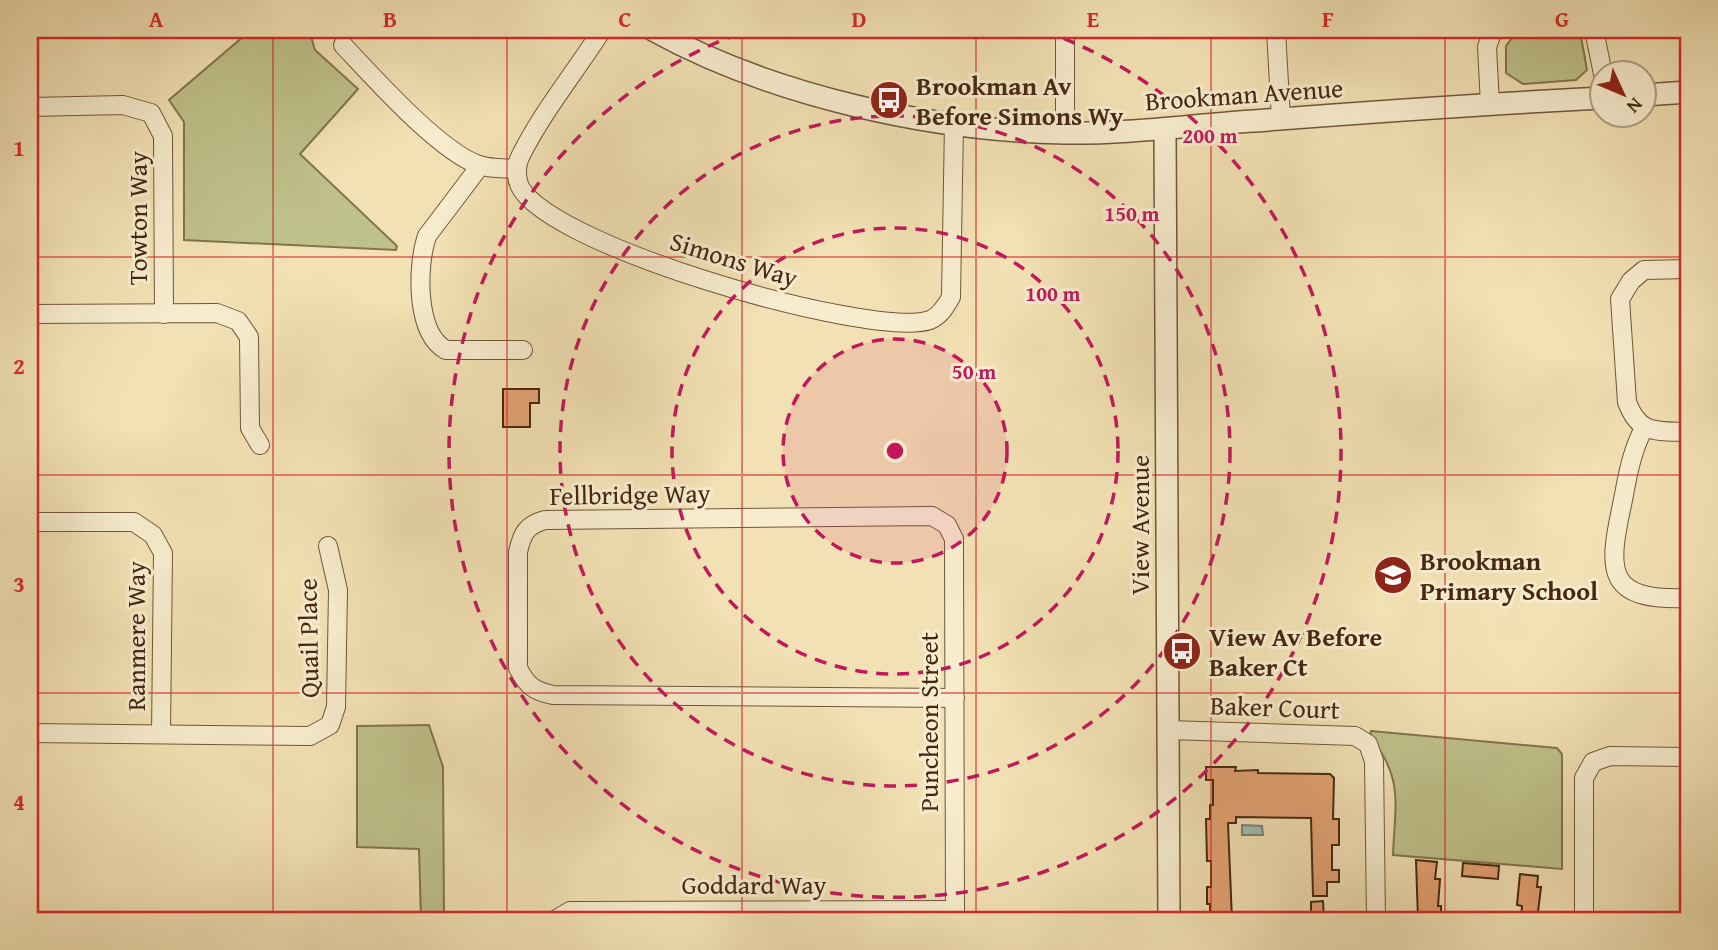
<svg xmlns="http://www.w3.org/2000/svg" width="1718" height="950" font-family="'Gentium Book Plus',serif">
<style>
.green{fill:#bfc18a;stroke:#82744e;stroke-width:2}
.water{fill:#9dbcb6;stroke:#7a8074;stroke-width:2}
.building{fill:#e4a273;stroke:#462712;stroke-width:2}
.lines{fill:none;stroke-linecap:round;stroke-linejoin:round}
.minor-casing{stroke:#71563a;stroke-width:20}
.tertiary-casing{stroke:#71563a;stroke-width:24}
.minor{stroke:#f7ecce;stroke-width:18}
.tertiary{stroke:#f7ecce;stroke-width:21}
.grid{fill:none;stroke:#d62828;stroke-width:2;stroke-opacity:0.55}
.ring{fill:none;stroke:#c2185b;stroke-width:3.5;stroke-dasharray:12 9}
.labels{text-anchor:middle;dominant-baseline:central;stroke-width:6;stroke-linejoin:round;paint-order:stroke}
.poi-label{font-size:26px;font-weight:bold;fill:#462712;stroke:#f7ecce;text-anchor:start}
.street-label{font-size:26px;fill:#462712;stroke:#f7ecce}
.centre{fill:#c2185b;stroke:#f7ecce;stroke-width:3.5}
.ring-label{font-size:21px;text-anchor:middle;font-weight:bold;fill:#c2185b;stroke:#f7ecce;stroke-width:6;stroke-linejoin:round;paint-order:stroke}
.neatline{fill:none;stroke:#d62828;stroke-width:2.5}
.grid-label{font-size:23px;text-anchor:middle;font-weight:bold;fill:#d62828}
</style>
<rect width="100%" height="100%" fill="#f2e1b4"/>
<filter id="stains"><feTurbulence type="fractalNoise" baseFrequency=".00286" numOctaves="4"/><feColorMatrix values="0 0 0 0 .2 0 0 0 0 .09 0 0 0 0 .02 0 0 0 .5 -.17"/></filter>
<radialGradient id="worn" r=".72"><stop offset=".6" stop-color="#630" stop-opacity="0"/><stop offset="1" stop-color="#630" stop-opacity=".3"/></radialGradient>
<g class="green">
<path d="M251,30H309L315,50L358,89L300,154L397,246L396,250L184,240V122L169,100Z"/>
<path d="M1525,30H1576L1581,37L1587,70L1576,80L1523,84L1506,73V46L1515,34Z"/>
<path d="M429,725L443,767L444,920H421L419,849L357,847V726Z"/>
<path d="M1371,731L1557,748L1562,754V869L1393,855C1395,803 1404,779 1370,736Z"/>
</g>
<path class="water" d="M1242,825L1262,826L1263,835H1242Z"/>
<g class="building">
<path d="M503,389H539V403H530V427H503Z"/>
<path d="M1206,767H1236L1235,771L1258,770V773L1330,774L1334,778L1333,819H1339V845H1332V870H1339V882H1327V896H1313L1311,818L1236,817V823H1228L1232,920H1210V904H1207V887H1211V861H1207L1206,819H1210V805H1213V780H1206Z"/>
<path d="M1416,860L1437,862L1435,879H1440L1438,906H1441V920H1418Z"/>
<path d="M1463,863L1499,866L1498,879L1462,876Z"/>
<path d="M1520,874L1538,876L1537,887H1541L1537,920H1521L1522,906L1517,905Z"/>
<path d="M1323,901L1324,920H1311V902Z"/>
</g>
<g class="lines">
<defs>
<g id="minor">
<path d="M602,30C576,71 543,111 521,155C517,162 516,172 518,181C529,241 872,340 930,320C940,316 946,306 951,297L954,123"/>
<path d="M1065,30V133"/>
<path d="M1276,30L1281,119"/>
<path d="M1594,30L1603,74"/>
<path d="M343,45C373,77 440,152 479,165C490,169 505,168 517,169"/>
<path d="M1490,104L1487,47L1493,30"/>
<path d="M30,107L123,105L151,113L163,136L164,314"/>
<path d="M480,166L427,236C417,265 415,333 446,350H523"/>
<path d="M1688,269L1644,270L1631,281L1620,299L1627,402C1639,435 1657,431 1688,432"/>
<path d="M30,314L217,313L238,321L249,337L250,428L260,445"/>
<path d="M1644,428C1631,452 1627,479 1622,505C1607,573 1607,601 1688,598"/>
<path d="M30,522H134L153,535L163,553L161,734"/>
<path d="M955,698L553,695C534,691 527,686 518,668V552C522,534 526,525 545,520L932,516L947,525L954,539L955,920"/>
<path d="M1168,730L1355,736L1368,744L1374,761L1376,920"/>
<path d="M30,733L310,736L330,725L336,707L338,590L328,546"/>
<path d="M555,920L570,911L955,910"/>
<path d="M1584,920V778L1593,762L1610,756L1688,757"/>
</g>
<g id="tertiary">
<path d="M653,30C771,95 930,131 1065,133C1128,134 1191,125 1254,121C1370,112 1486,104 1602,98"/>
<path d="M1644,95L1688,92"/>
<path d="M1165,129L1169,920"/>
</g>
</defs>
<use href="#minor" class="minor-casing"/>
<use href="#tertiary" class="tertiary-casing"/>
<use href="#minor" class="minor"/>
<use href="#tertiary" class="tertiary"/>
</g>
<path class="grid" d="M273,30V920M507,30V920M742,30V920M976,30V920M1211,30V920M1445,30V920M30,257H1688M30,475H1688M30,693H1688"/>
<circle cx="895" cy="451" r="112" fill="#c2185b" fill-opacity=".12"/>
<g class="ring">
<circle cx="895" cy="451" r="112"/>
<circle cx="895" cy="451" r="223"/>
<circle cx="895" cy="451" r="335"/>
<path d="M1044 31A446 446 0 1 1 746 31"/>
</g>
<defs>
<symbol id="bus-disc" viewBox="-11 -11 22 22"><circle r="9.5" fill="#8f2418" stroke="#f7ecce"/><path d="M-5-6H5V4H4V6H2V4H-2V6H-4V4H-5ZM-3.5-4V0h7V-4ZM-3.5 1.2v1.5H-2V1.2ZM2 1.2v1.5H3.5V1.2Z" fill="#fff"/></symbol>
<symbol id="school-disc" viewBox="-11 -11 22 22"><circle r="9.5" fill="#8f2418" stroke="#f7ecce"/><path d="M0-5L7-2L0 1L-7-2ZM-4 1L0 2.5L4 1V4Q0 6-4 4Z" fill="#fff"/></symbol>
</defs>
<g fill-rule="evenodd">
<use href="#bus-disc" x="867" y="78" width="44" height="44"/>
<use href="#school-disc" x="1371" y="553" width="44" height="44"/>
<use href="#bus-disc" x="1160" y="629" width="44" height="44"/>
</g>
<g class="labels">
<g class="poi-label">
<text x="916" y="85">Brookman Av<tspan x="916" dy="30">Before Simons Wy</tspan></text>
<text x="1420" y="560">Brookman<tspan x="1420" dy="30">Primary School</tspan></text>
<text x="1209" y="636">View Av Before<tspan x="1209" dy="30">Baker Ct</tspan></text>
</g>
<g class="street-label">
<text transform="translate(1244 94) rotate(-4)">Brookman Avenue</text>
<text transform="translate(137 218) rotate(-90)">Towton Way</text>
<text transform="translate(734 259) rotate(17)">Simons Way</text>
<text transform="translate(630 494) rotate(-1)">Fellbridge Way</text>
<text transform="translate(1139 525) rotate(-90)">View Avenue</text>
<text transform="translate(135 636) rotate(-90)">Ranmere Way</text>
<text transform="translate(308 638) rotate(-91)">Quail Place</text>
<text transform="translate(1275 707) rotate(2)">Baker Court</text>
<text transform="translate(928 722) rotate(-90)">Puncheon Street</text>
<text x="754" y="884">Goddard Way</text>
</g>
</g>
<circle cx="895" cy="451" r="10" class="centre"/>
<g class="ring-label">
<text x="1210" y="143">200 m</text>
<text x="1132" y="221">150 m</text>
<text x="1053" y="301">100 m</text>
<text x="974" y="379">50 m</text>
</g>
<rect width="1718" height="950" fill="none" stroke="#f2e1b4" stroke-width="77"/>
<g transform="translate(1623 94) rotate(134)"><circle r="33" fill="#f7ecce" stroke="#b09d83" stroke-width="2"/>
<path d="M0-5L12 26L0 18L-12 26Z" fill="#8f2418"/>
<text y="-10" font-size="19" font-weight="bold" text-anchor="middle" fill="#462712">N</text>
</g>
<rect x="38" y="38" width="1642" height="874" class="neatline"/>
<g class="grid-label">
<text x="156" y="27">A</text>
<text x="390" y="27">B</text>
<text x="625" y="27">C</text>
<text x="859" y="27">D</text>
<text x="1093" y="27">E</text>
<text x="1328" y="27">F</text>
<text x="1562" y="27">G</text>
<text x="19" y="156">1</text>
<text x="19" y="374">2</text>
<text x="19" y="592">3</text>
<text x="19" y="810">4</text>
</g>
<rect width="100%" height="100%" filter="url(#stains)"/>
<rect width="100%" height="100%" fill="url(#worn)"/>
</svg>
